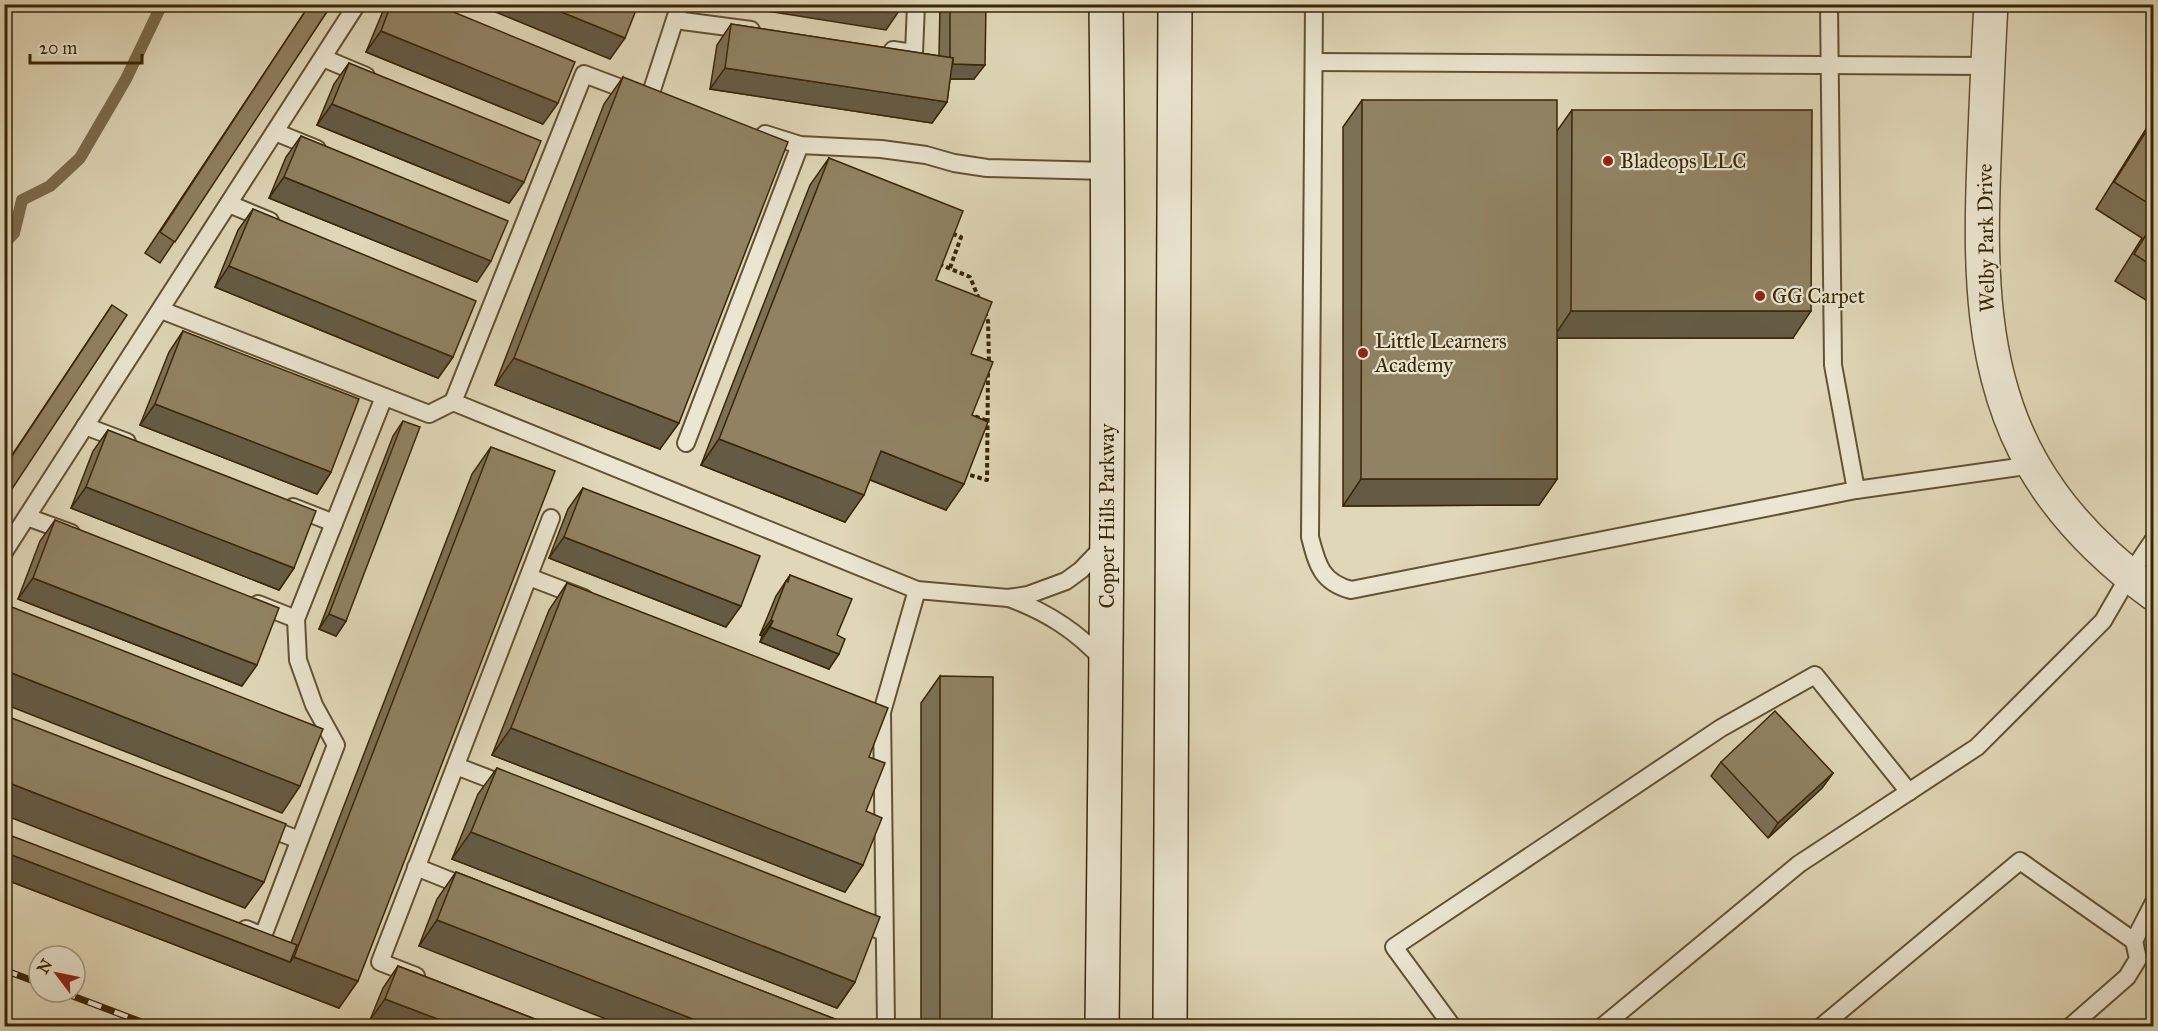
<svg xmlns="http://www.w3.org/2000/svg" width="2158" height="1031" font-family="'IM FELL Great Primer',serif">
<style>
.lines{fill:none;stroke-linecap:round;stroke-linejoin:round}
.stream{stroke:#7b6c4d;stroke-width:12}
.service-casing{stroke:#635233;stroke-width:20}
.tertiary-casing{stroke:#635233;stroke-width:36}
.secondary-casing{stroke:#392607;stroke-width:36}
.path{stroke:#392607;stroke-width:4;stroke-dasharray:4.5 3;stroke-linecap:butt}
.service{stroke:#ebe5d1;stroke-width:16}
.tertiary{stroke:#ebe5d1;stroke-width:33}
.secondary{stroke:#ebe5d1;stroke-width:33}
.rail-casing{stroke:#392607;stroke-width:7}
.rail{stroke:#ebe5d1;stroke-width:4.5;stroke-dasharray:14;stroke-linecap:butt}
.wall{fill:#7c7055;stroke:#392607;stroke-width:1.5}
.shaded-wall{fill:#655b45;stroke:#392607;stroke-width:1.5}
.building{fill:#908263;stroke:#392607;stroke-width:1.5}
.poi-dot{fill:#8f2418;stroke:#ebe5d1;stroke-width:2}
.labels{text-anchor:middle;dominant-baseline:central;stroke-width:4.5;stroke-linejoin:round;paint-order:stroke}
.poi-label{font-size:21px;fill:#392607;stroke:#ebe5d1;text-anchor:start}
.street-label{font-size:21px;fill:#392607;stroke:#ebe5d1}
</style>
<rect width="100%" height="100%" fill="#e0d7b8"/>
<filter id="stains"><feTurbulence type="fractalNoise" baseFrequency=".00333" numOctaves="4"/><feColorMatrix values="0 0 0 0 .2 0 0 0 0 .09 0 0 0 0 .02 0 0 0 .5 -.17"/></filter>
<radialGradient id="worn" r=".72"><stop offset=".6" stop-color="#630" stop-opacity="0"/><stop offset="1" stop-color="#630" stop-opacity=".3"/></radialGradient>
<g class="lines">
<path class="stream" d="M4,244L14,233L22,200L50,186L80,158L126,79L162,4"/>
<defs>
<g id="service">
<path d="M1314,4L1310,537C1317,564 1321,582 1351,590L1856,490L1833,365L1829,4"/>
<path d="M675,20L751,30"/>
<path d="M893,50L914,53L916,4"/>
<path d="M323,58L366,76"/>
<path d="M1315,62L1988,66"/>
<path d="M637,94L584,74L453,402L917,590L1008,598L1028,595L1066,581L1081,570L1104,546"/>
<path d="M649,99L680,4"/>
<path d="M275,132L317,149"/>
<path d="M765,134L800,145L881,149L926,155L954,163L987,168L1108,171"/>
<path d="M229,204L270,221"/>
<path d="M161,310L429,414L453,402"/>
<path d="M85,426L127,442"/>
<path d="M686,443L800,145"/>
<path d="M1856,490L2033,465"/>
<path d="M293,507L334,523"/>
<path d="M27,517L71,533"/>
<path d="M4,552L357,4"/>
<path d="M529,577L584,598"/>
<path d="M1009,598C1047,612 1077,631 1104,661"/>
<path d="M258,604L296,619"/>
<path d="M456,766L508,786"/>
<path d="M261,825L299,840"/>
<path d="M416,867L471,889"/>
<path d="M857,921L884,932"/>
<path d="M246,929L263,936L336,745L314,705L298,660L296,619L384,397"/>
<path d="M2134,941L2154,902"/>
<path d="M416,976L380,962L551,518"/>
<path d="M886,1026L882,712L917,590"/>
<path d="M1452,1026L1394,947L1721,728L1815,675L1909,792"/>
<path d="M1603,1026L1799,864L1977,747L2103,621L2129,576L2154,539"/>
<path d="M1822,1026L2020,861L2134,941L2138,959L2127,977L2071,1026"/>
</g>
<path id="tertiary" d="M1991,4C1988,56 1986,108 1984,159C1980,263 1979,372 2033,465C2063,517 2106,559 2154,594"/>
<g id="secondary">
<path d="M1102,1026C1106,686 1110,345 1106,4"/>
<path d="M1170,1026L1175,4"/>
</g>
</defs>
<use href="#service" class="service-casing"/>
<use href="#tertiary" class="tertiary-casing"/>
<use href="#secondary" class="secondary-casing"/>
<g class="path">
<path d="M939,264L970,277L979,299"/>
<path d="M950,268L961,237L951,233"/>
<path d="M985,312L988,321L989,363"/>
<path d="M968,414L988,421"/>
<path d="M963,473L987,480L988,371"/>
</g>
<use href="#service" class="service"/>
<use href="#tertiary" class="tertiary"/>
<use href="#secondary" class="secondary"/>
<defs>
<g id="rail">
<path d="M4,970L39,983"/>
<path d="M62,992L152,1026"/>
</g>
</defs>
<use href="#rail" class="rail-casing"/>
<use href="#rail" class="rail"/>
</g>
<g class="wall">
<path d="M310,4H332L160,263L145,253Z"/>
<path d="M387,4H434L543,124L366,52L383,11Z"/>
<path d="M940,4H986L974,79H950L947,102L932,123L710,89L717,45L731,24L939,56Z"/>
<path d="M349,63L524,182L509,203L317,125L334,84Z"/>
<path d="M623,77L660,449L495,385L604,104Z"/>
<path d="M1362,100L1557,131L1572,110L1793,338H1557V479L1539,505L1343,506V127Z"/>
<path d="M2154,116V305L2115,281L2142,238L2096,209Z"/>
<path d="M301,136L477,282L269,198L286,157Z"/>
<path d="M829,158L936,280L972,415L946,510L870,480L845,522L701,465L810,185Z"/>
<path d="M253,209L453,357L438,378L215,287L238,230Z"/>
<path d="M112,305L4,501V467Z"/>
<path d="M183,331L331,472L317,494L140,425L169,352Z"/>
<path d="M403,421L346,621L336,636L319,629L393,436Z"/>
<path d="M108,430L294,568L279,590L71,508L93,451Z"/>
<path d="M491,447L339,1008L4,879L291,943L472,474Z"/>
<path d="M583,488L726,627L549,558L568,509Z"/>
<path d="M55,520L242,686L18,599L40,541Z"/>
<path d="M790,575L837,635L829,669L760,642L762,636L760,635L776,596Z"/>
<path d="M567,583L869,757L866,811L845,892L492,755L549,610Z"/>
<path d="M940,676L992,1026H921V703Z"/>
<path d="M1721,762L1833,773L1822,788L1768,838L1711,776Z"/>
<path d="M497,768L855,982L837,1008L452,859L478,794Z"/>
<path d="M456,872L853,1026L419,946L437,899Z"/>
<path d="M398,966L553,1026L370,1020L383,988Z"/>
</g>
<g class="shaded-wall">
<path d="M476,4H542L625,38L610,59Z"/>
<path d="M723,4H876L901,8L886,30Z"/>
<path d="M381,31L558,103L543,124L366,52Z"/>
<path d="M949,64L985,65L974,79H939Z"/>
<path d="M725,68L947,102L932,123L710,89Z"/>
<path d="M332,104L524,182L509,203L317,125Z"/>
<path d="M284,177L491,261L477,282L269,198Z"/>
<path d="M229,266L453,357L438,378L215,287Z"/>
<path d="M1571,311H1811L1793,338H1553Z"/>
<path d="M514,358L679,423L660,449L495,385Z"/>
<path d="M155,404L331,472L317,494L140,425Z"/>
<path d="M719,439L864,495L845,522L701,465Z"/>
<path d="M881,451L964,484L946,510L863,477Z"/>
<path d="M1361,479H1557L1539,505L1343,506Z"/>
<path d="M86,487L294,568L279,590L71,508Z"/>
<path d="M564,537L741,606L726,627L549,558Z"/>
<path d="M33,578L257,665L242,686L18,599Z"/>
<path d="M329,614L346,621L336,636L319,629Z"/>
<path d="M771,620L773,621L762,636L760,635Z"/>
<path d="M770,627L839,654L829,669L760,642Z"/>
<path d="M4,670L300,786L282,813L4,704Z"/>
<path d="M511,728L863,865L845,892L492,755Z"/>
<path d="M1833,773L1822,788L1768,838L1778,823Z"/>
<path d="M4,781L264,882L245,908L4,815Z"/>
<path d="M471,832L855,982L837,1008L452,859Z"/>
<path d="M4,852L290,962L294,957L358,981L339,1008L4,879Z"/>
<path d="M437,920L711,1026H624L419,946Z"/>
<path d="M385,999L456,1026H387L370,1020Z"/>
</g>
<g class="building">
<path d="M310,4H332L175,242L160,232Z"/>
<path d="M391,4H434L575,62L558,103L381,31Z"/>
<path d="M542,4H637L638,5L625,38Z"/>
<path d="M876,4H902L901,8Z"/>
<path d="M950,4H986L985,65L953,64V58H950Z"/>
<path d="M731,24L953,58L947,102L725,68Z"/>
<path d="M349,63L541,141L524,182L332,104Z"/>
<path d="M623,77L788,142L679,423L514,358Z"/>
<path d="M1362,100H1557V479H1361Z"/>
<path d="M1572,110H1812L1811,311H1571Z"/>
<path d="M2154,119V207L2114,182Z"/>
<path d="M301,136L508,221L491,261L284,177Z"/>
<path d="M829,158L963,211L936,280L992,302L971,354L993,362L972,415L988,422L964,484L881,451L864,495L719,439Z"/>
<path d="M253,209L476,301L453,357L229,266Z"/>
<path d="M2154,222V267L2134,254Z"/>
<path d="M112,305L127,315L4,501V468Z"/>
<path d="M183,331L359,399L331,472L155,404Z"/>
<path d="M403,421L420,427L346,621L329,614Z"/>
<path d="M108,430L316,511L294,568L86,487Z"/>
<path d="M491,447L555,471L358,981L294,957Z"/>
<path d="M583,488L760,556L741,606L564,537Z"/>
<path d="M55,520L279,608L257,665L33,578Z"/>
<path d="M790,575L852,599L837,635L845,639L839,654L770,627L773,621L771,620L786,581L788,582Z"/>
<path d="M567,583L888,708L869,757L885,763L866,811L882,818L863,865L511,728Z"/>
<path d="M4,604L323,729L300,786L4,670Z"/>
<path d="M940,676L993,677L992,1026H940Z"/>
<path d="M1775,711L1833,773L1778,823L1721,762Z"/>
<path d="M4,715L286,824L264,882L4,781Z"/>
<path d="M497,768L880,917L855,982L471,832Z"/>
<path d="M4,833L297,945L290,962L4,852Z"/>
<path d="M456,872L853,1026H711L437,920Z"/>
<path d="M398,966L553,1026H456L385,999Z"/>
</g>
<g class="poi-dot">
<circle cx="1608" cy="161" r="6"/>
<circle cx="1760" cy="296" r="6"/>
<circle cx="1363" cy="353" r="6"/>
</g>
<g class="labels">
<g class="poi-label">
<text x="1620" y="161">Bladeops LLC</text>
<text x="1772" y="296">GG Carpet</text>
<text x="1375" y="341">Little Learners<tspan x="1375" dy="24">Academy</tspan></text>
</g>
<g class="street-label">
<text transform="translate(1986 238) rotate(-91)">Welby Park Drive</text>
<text transform="translate(1107 516) rotate(-90)">Copper Hills Parkway</text>
</g>
</g>
<rect width="2158" height="1031" fill="none" stroke="#e0d7b8" stroke-width="24"/>
<rect x="6" y="6" width="2146" height="1019" fill="none" stroke="#392607" stroke-width="3"/>
<rect x="12" y="12" width="2134" height="1007" fill="none" stroke="#392607" stroke-width="1.5"/>
<g transform="translate(57 974) rotate(302)"><circle r="28" fill="#ebe5d1" stroke="#a49980" stroke-width="1.5"/>
<path d="M0-4.5L10 22L0 15L-10 22Z" fill="#8f2418"/>
<text y="-9" font-size="16" font-weight="bold" text-anchor="middle" fill="#392607">N</text>
</g>
<path d="M30 54v9h112v-9" fill="none" stroke="#392607" stroke-width="3"/>
<text x="39" y="54" font-size="18" fill="#392607" stroke="#ebe5d1" stroke-width="4.5" paint-order="stroke">20 m</text>
<rect width="100%" height="100%" filter="url(#stains)"/>
<rect width="100%" height="100%" fill="url(#worn)"/>
</svg>
